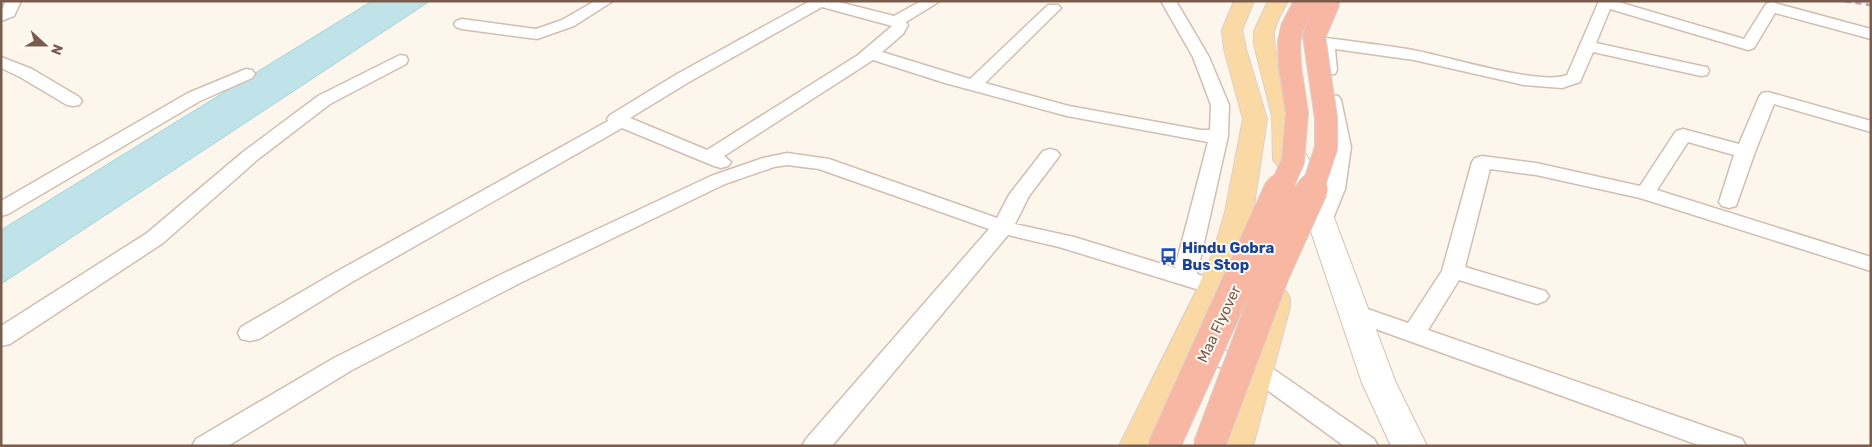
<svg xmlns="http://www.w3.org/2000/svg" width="1872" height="447" font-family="Rubik,sans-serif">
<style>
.water{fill:#bfe3e8;stroke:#a5d3da}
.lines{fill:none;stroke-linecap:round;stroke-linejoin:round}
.street-casing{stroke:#d1beb0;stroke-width:3}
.secondary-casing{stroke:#d6c0b0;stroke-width:2}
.primary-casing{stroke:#dad1cd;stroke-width:2}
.street{fill:#fff;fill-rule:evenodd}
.secondary{fill:#fff;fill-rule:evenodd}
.primary{fill:#fbd9a5;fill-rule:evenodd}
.rail{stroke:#b9a8c9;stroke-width:3;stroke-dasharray:6 4.5;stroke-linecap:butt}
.highway-bridge-far1-casing{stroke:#dad1cd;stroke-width:24;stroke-linecap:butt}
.highway-bridge-casing{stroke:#dad1cd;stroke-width:33;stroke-linecap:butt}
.highway-bridge-far1{stroke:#f7b7a3;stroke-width:22}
.highway-bridge{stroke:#f7b7a3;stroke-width:31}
.labels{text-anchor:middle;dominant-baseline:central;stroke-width:4;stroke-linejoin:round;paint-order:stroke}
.transit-label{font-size:15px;font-weight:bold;fill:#164399;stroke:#fffaf3;text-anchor:start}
.street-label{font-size:15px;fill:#7a5c4d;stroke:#fffaf3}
</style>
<rect width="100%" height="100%" fill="#fdf6ec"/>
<path class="water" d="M372,1H430L1,284V230Z"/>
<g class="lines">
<defs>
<g id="street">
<path d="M6,1H21L14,16L1,21V11Z"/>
<path d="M595,1H613L574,26L537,39L462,29L456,27L454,24L456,21L462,19L536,29L562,20Z"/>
<path d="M810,1H835L894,16L921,1H940L906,22L908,25L903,34L882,52L970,79L1048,5H1058L1061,8L1058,11L985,83L1069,106L1201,130H1210L1211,105L1193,57L1161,1H1176L1209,57L1229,105L1228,136L1197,274L1235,286L1239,291L1235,296L1227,298L1219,296L1059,247L1008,235L832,446H802L806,439L989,229L819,169L787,165L774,167L725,184L520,283L352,370L228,446H192L196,439L334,358L504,273L711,176L763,158L787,153L829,159L997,218L1009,195L1043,151L1050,149L1057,151L1060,155L1029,196L1015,224L1074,237L1175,268L1208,142L1067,116L945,83L873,60L724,156L731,162L728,166L721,168L714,166L622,128L352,282L259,339L250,341L241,339L238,333L241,327L336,272L608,121L607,119L610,115L677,74ZM822,7L892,26L858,55L707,150L630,118L689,82Z"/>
<path d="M1599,1H1615L1744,39L1766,4L1771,2L1871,29V39L1775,13L1754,48L1748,50L1610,9L1596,43L1701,66L1707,67L1709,71L1707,75L1701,76L1593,52L1580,82L1562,88L1524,85L1414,60L1335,49L1337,70L1335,74H1323L1321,70L1318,43L1320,40L1326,38C1355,42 1384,45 1413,50C1446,56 1540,86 1567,75Z"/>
<path d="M400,55L406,56L408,60L406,64L330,104L257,160L163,243L10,344L1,346V326L147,233L243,152L318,96Z"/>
<path d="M1,57L32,69L79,97L82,101L79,105L73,106L67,105L20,77L1,68Z"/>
<path d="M246,69L252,70L255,74L252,78L200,101L8,214L1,216V201L188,93Z"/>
<path d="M1768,92L1871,121V132L1774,104L1755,152L1736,206L1729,208L1722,206L1719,202L1734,155L1688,142L1657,190L1871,257V271L1640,198L1536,175L1490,169L1465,267L1545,291L1549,296L1545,301L1537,304L1459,280L1428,330L1742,439L1746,446H1701L1345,318L1341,312L1345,306L1353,304L1408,323L1442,271L1472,162L1475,158L1482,156L1536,163L1640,186L1676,131L1683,129L1739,144L1759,97L1762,93Z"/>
<path d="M1332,95L1338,96L1341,100L1351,147L1345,189L1332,221L1328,225L1321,227L1314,225L1310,221L1325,189L1331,147L1323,100L1326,96Z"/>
<path d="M1194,341L1266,364L1374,439L1378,446H1344L1248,376L1185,356L1182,350L1185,344Z"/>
</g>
<path id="secondary" d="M1288,137L1297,139L1318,175L1396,383L1427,446H1391L1362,383L1292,175L1276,144L1279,139Z"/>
<g id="primary">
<path d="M1234,1H1254L1242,30L1246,49L1267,119L1253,212L1241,253L1228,287L1155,446H1119L1198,287L1213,253L1225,212L1243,119L1224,49L1222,30Z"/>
<path d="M1268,1H1288C1283,11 1275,23 1274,33C1272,65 1314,137 1295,165L1286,168L1277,165L1273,160L1272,116L1254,44V31Z"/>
<path d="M1275,288L1286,291L1290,298V307L1253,446H1217L1260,307V298L1264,291Z"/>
</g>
</defs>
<use href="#street" class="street-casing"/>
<use href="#secondary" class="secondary-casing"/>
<use href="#primary" class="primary-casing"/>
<use href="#street" class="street"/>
<use href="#secondary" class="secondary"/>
<use href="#primary" class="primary"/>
<path class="rail" d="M1845,1L1871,5"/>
<defs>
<g id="highway-bridge-far1">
<path d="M1280,190L1293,161L1297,113L1290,67L1289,42L1292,28L1306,1"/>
<path d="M1312,190L1326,148V118L1314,36L1329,1"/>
</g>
<g id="highway-bridge">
<path d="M1164,446L1280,189"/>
<path d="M1209,446L1274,273L1312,189"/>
</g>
</defs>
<use href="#highway-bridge-far1" class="highway-bridge-far1-casing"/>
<use href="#highway-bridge" class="highway-bridge-casing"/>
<use href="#highway-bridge-far1" class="highway-bridge-far1"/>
<use href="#highway-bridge" class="highway-bridge"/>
</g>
<defs>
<symbol id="bus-bare" viewBox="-9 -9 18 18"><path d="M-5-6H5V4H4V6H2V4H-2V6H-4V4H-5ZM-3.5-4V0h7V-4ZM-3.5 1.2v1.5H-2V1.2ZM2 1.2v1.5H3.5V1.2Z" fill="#1a4fb4" stroke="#fffaf3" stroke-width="2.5" paint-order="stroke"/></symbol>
</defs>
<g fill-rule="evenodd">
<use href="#bus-bare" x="1156" y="244" width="25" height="25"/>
</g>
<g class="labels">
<g class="transit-label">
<text x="1182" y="248">Hindu Gobra<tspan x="1182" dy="17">Bus Stop</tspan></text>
</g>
<g class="street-label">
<text transform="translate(1219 324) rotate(-65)">Maa Flyover</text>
</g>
</g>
<rect width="1872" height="447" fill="none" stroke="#7a5c4d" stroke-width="5"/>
<g transform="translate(45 45) rotate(111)" stroke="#fffaf3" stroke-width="4" paint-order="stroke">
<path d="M0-4L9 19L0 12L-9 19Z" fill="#7a5c4d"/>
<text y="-8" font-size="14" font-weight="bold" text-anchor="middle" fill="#7a5c4d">N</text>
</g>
</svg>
